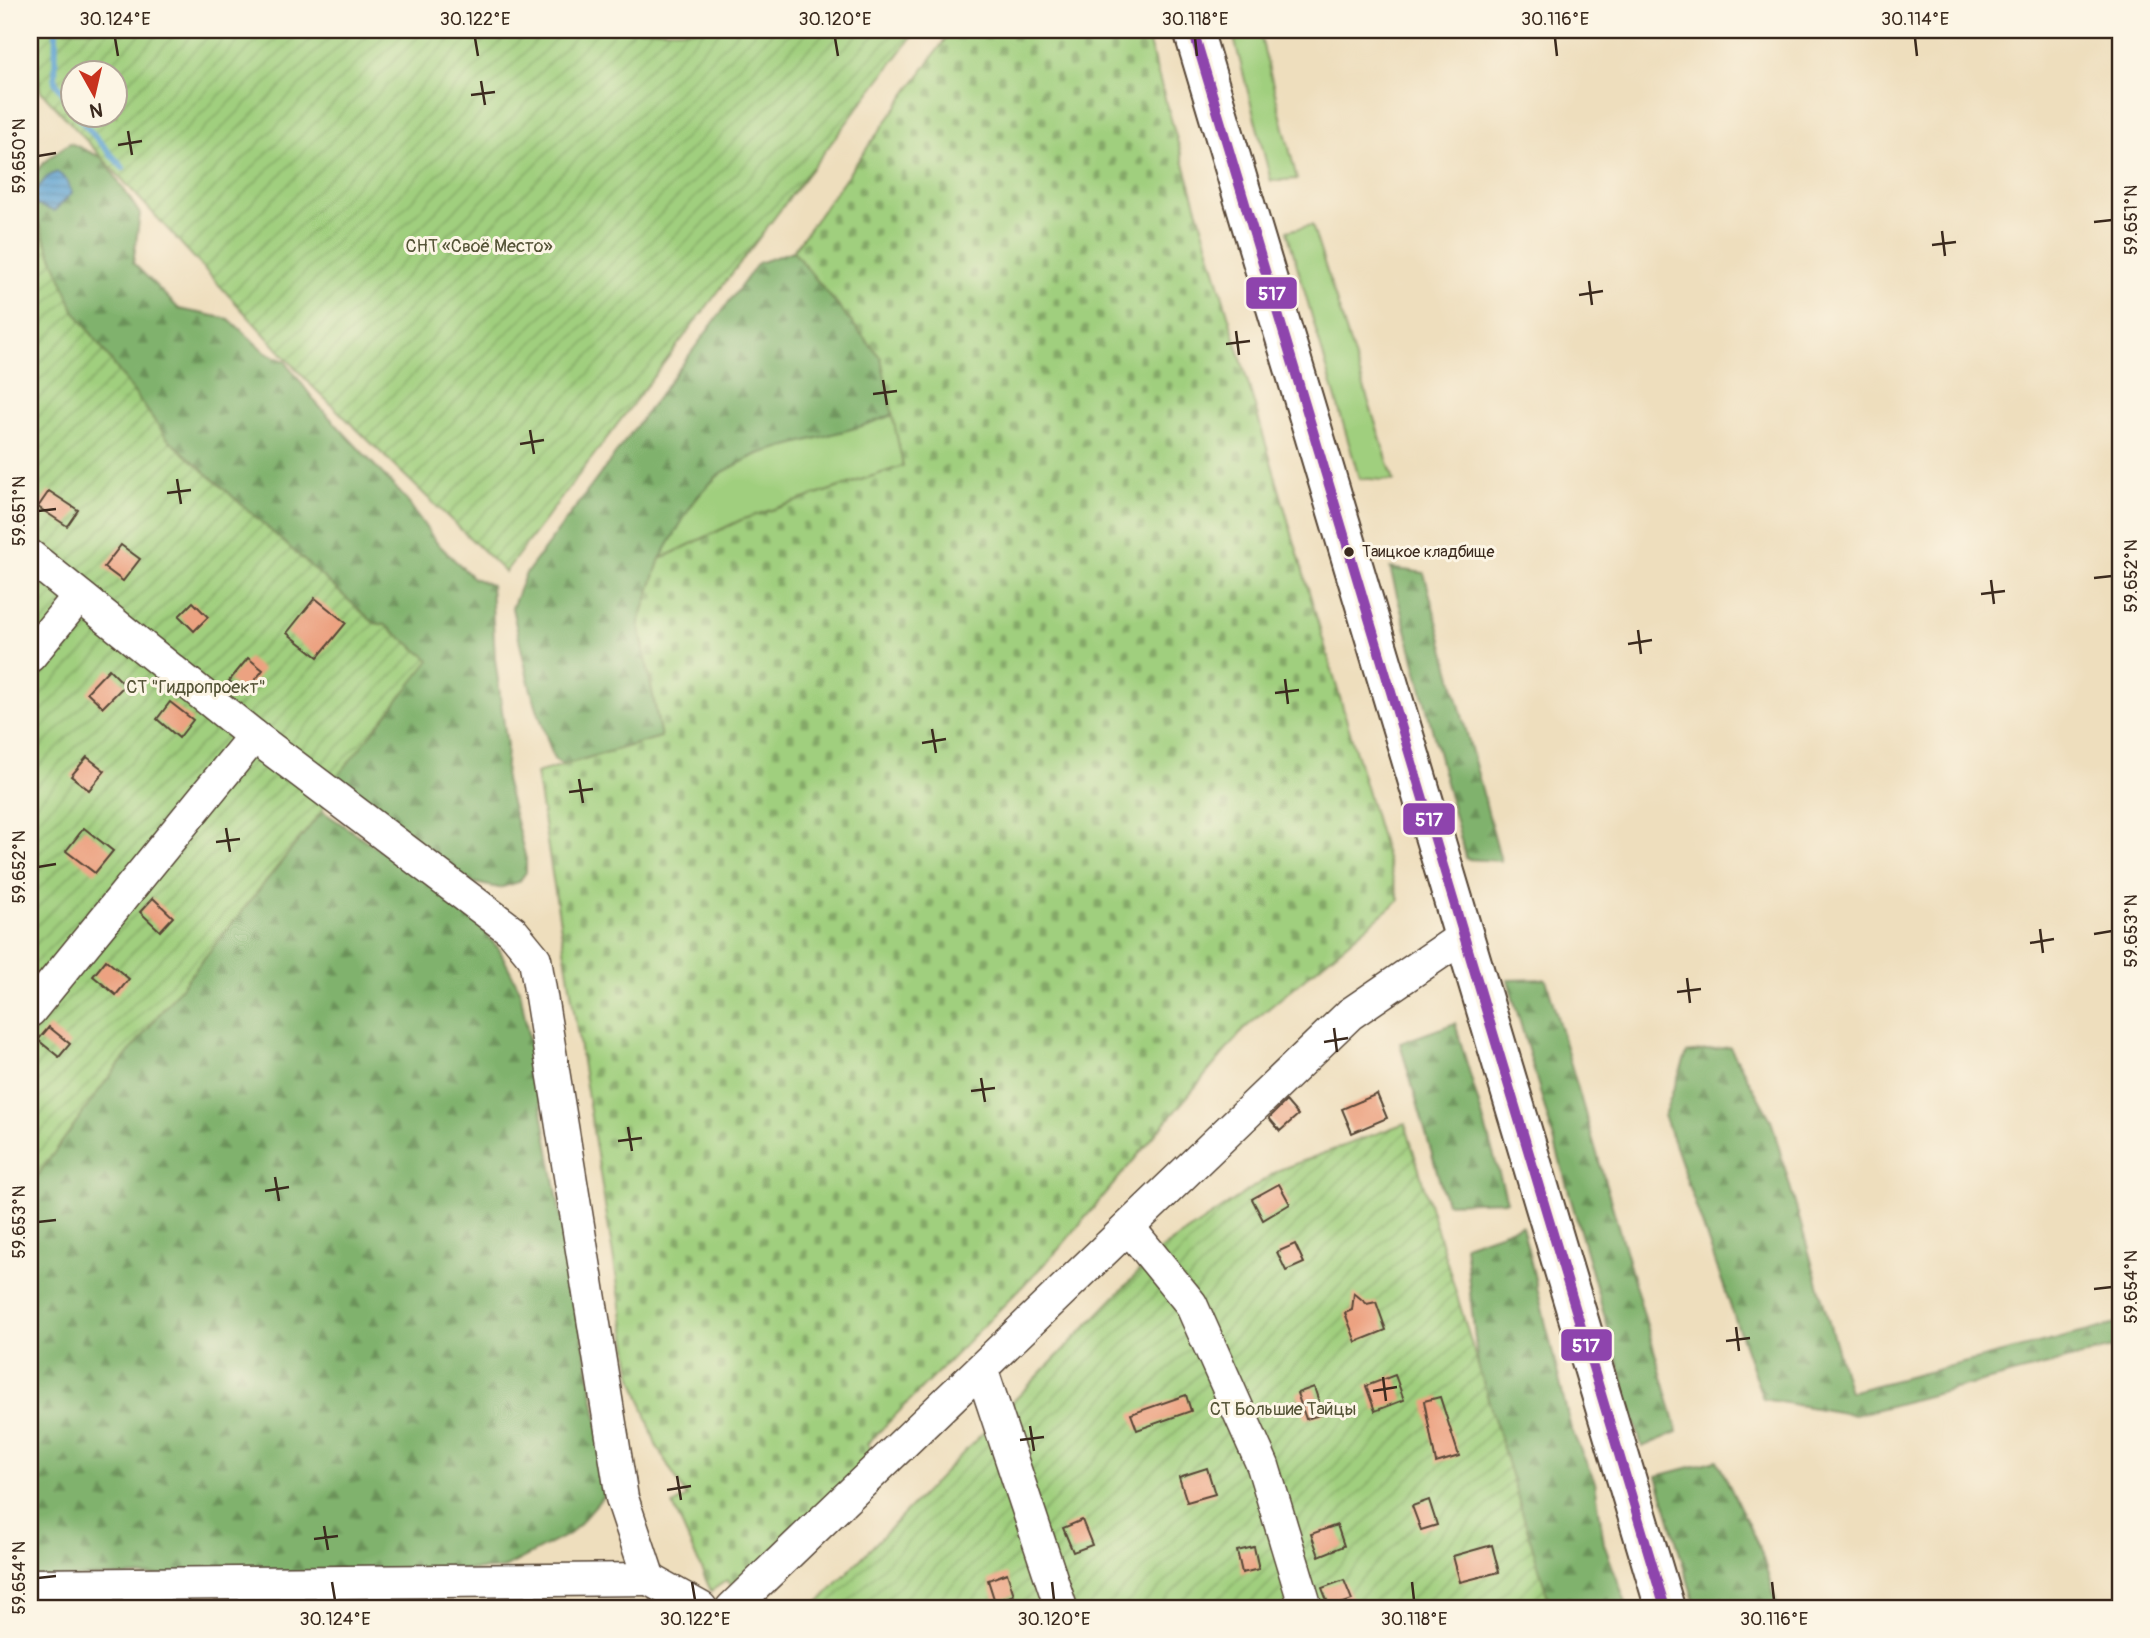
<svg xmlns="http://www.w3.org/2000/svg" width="2150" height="1638" font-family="Pangolin,sans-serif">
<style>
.grass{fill:#a0cf7e;stroke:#6e7c4e;stroke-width:2}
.forest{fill:url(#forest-firs);stroke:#5e6e46;stroke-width:2}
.cemetery{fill:url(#cemetery-stones);stroke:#6e7c4e;stroke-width:2}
.garden{fill:url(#garden-furrows);stroke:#6e7c4e;stroke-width:2;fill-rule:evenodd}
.water{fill:url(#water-rules);stroke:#4c6678;stroke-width:2}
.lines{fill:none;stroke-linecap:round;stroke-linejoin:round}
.stream{stroke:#5da2d2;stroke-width:6}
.building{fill:#eca281}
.minor-casing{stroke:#564536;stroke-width:35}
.major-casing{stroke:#564536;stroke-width:42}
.minor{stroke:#fff;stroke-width:32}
.major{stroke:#fff;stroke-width:38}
.bus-1-casing{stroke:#fcf5e5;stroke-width:16}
.bus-1{stroke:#8e44ad;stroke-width:10}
.ticks{fill:none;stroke:#3b2a1e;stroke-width:2.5}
.bus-dot{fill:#3b2a1e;stroke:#fcf5e5;stroke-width:2.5}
.labels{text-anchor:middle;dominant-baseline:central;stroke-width:6;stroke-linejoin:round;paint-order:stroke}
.bus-label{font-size:16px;fill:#3b2a1e;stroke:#fcf5e5;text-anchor:start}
.park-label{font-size:18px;fill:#545336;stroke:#fcf5e5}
.line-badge{stroke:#fcf5e5;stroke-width:2.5}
.badge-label{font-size:19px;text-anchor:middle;font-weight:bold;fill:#fff}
.neatline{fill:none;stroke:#3b2a1e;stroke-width:2.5}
.ticks-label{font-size:18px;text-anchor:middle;fill:#3b2a1e}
</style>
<defs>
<pattern id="forest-firs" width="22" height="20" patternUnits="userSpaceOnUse" patternTransform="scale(1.75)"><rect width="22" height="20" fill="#80b26d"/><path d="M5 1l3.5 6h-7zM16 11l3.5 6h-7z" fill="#6a9159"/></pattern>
<pattern id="cemetery-stones" width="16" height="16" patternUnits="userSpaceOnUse" patternTransform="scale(1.75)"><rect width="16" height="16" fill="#a0cf7e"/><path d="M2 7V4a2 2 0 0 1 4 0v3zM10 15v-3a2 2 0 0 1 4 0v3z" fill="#84a867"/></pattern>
<pattern id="garden-furrows" width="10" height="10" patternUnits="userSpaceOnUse" patternTransform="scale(1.75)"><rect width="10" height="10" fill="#a0cf7e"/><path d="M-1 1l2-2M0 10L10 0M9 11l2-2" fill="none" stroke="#84a867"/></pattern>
<pattern id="water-rules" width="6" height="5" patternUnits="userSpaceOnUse" patternTransform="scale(1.75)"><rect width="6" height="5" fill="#5da2d2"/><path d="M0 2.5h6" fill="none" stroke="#4e84aa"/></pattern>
</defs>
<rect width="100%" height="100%" fill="#fcf5e5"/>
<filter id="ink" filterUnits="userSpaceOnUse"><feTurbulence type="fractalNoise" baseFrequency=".0143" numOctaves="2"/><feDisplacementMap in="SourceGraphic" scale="14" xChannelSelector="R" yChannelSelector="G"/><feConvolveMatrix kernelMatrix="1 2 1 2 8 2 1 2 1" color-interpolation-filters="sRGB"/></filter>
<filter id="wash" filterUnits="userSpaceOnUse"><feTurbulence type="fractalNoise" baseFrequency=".00686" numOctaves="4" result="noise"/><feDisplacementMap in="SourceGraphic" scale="28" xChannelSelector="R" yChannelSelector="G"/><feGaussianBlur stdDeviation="1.57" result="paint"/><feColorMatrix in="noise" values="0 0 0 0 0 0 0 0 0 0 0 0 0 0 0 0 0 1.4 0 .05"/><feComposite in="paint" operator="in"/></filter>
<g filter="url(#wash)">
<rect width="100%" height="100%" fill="#eedebd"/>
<g class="grass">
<path d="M1232,30H1259L1297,179L1271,181Z"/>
<path d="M1312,225L1394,481L1359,478L1287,231Z"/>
<path d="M895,414L903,466L741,520L660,559C676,530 692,498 718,476C753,446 847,432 895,414Z"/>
</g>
<g class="forest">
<path d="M70,143L103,158L140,214L133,263L179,309L229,319L266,353L285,361L317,404L405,498L436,542L473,578L491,585L495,659L507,746L505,780L526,859V872L519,882L499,888L470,882L337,777L429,660L385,625L374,623L167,438L74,310L30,203C30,169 44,161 70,143Z"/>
<path d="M793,251L881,358L895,414L859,427L757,454L719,474L695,499L660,559L639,623L661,737L563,765L554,759L530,687L512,608L525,575L758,263Z"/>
<path d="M1390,568L1424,573L1501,861L1466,859Z"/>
<path d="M322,811L462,905L499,949L520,990L610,1489L571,1533L502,1569L30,1578V1186L105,1082Z"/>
<path d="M1546,979L1678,1432L1642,1447L1508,980Z"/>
<path d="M1455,1023L1507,1201L1446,1203L1400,1043Z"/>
<path d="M1730,1047L1771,1120L1849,1392L2120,1323V1346L1855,1415L1763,1399L1664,1115L1687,1053Z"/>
<path d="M1522,1225L1571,1429L1595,1482L1604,1544L1628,1608H1543L1484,1423L1465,1245Z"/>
<path d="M1717,1460L1761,1551L1778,1608H1696L1657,1476Z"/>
</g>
<path class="cemetery" d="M952,30H1145L1399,900L1245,1028L1058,1250L867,1444L877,1457L741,1596L727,1580L711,1591L673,1505L687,1497L656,1445L632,1374L536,773L661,737L639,623L660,559L741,520L903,466L881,358L793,251Z"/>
<g class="garden">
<path d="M32,30H917L505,572L311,385L40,90ZM74,74H116V116H74Z"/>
<path d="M30,203L74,310L167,438L374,623L385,625L430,660L337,777L322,811L105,1082L30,1186Z"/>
<path d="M1405,1123L1551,1608H813L1160,1250L1279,1170Z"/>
</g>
<path class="water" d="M57,172L67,180L72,193L54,211L36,205L32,195L47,177Z"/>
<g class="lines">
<g class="stream">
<path d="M56,30L55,82L74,109"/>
<path d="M77,116L123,168"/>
</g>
</g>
<g id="blocks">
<g class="building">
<path d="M49,491L78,510L67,526L38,507Z"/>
<path d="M121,545L140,559L123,581L104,567Z"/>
<path d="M315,598L346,623L318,657L287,633Z"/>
<path d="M193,602L208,617L194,631L179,616Z"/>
<path d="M248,658L263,670L245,693L229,681Z"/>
<path d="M109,669L125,685L103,707L87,692Z"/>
<path d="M170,702L193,720L179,738L157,719Z"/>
<path d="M87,757L105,771L89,790L71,776Z"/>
<path d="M84,828L113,851L95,873L66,851Z"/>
<path d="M153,898L173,917L160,931L140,912Z"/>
<path d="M106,960L129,979L116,995L93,976Z"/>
<path d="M49,1027L70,1044L59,1057L38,1040Z"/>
<path d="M1377,1094L1387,1118L1352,1133L1342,1109Z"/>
<path d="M1286,1101L1298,1115L1280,1131L1269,1118Z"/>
<path d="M1279,1184L1290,1204L1263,1220L1252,1199Z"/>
<path d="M1295,1244L1304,1263L1286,1271L1277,1252Z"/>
<path d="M1354,1293L1367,1304L1376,1302L1386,1330L1356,1342L1345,1313L1352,1310Z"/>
<path d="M1395,1375L1404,1400L1375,1411L1366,1386Z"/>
<path d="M1314,1387L1323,1414L1306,1419L1297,1393Z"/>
<path d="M1186,1395L1191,1411L1137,1430L1131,1414Z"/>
<path d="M1440,1397L1459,1456L1436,1463L1424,1401Z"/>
<path d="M1207,1468L1215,1494L1187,1502L1179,1477Z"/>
<path d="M1429,1500L1437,1525L1421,1530L1412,1506Z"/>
<path d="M1082,1520L1092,1545L1073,1552L1063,1528Z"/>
<path d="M1337,1525L1344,1546L1319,1556L1311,1534Z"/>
<path d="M1492,1545L1499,1572L1460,1582L1453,1556Z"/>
<path d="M1254,1547L1259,1569L1242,1573L1237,1551Z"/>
<path d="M1007,1573L1014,1595L995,1602L988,1580Z"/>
<path d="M1344,1580L1352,1600L1330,1608L1322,1588Z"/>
</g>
</g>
</g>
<g filter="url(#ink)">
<use href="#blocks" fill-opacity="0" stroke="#564536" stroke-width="2"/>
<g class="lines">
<defs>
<g id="minor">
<path d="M30,556L254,736L512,931L535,959L622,1498L649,1579L701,1608"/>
<path d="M30,656L78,597"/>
<path d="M30,1011L254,736"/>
<path d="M1129,1228L1191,1304L1263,1466L1306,1608"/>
<path d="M982,1371L1061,1608"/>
<path d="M30,1585L649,1579"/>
<path d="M732,1608L1350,1014L1464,936"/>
</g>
<path id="major" d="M1193,30L1665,1608"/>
</defs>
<use href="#minor" class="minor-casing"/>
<use href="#major" class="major-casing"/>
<use href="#minor" class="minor"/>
<use href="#major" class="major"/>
<defs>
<path id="bus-1" d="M1193,30L1665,1608"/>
</defs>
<use href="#bus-1" class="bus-1-casing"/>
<use href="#bus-1" class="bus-1"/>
</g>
</g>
<path class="ticks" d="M115,38L118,56M475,38L478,56M835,38L838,56M1195,38L1197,56M1555,38L1557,56M1915,38L1917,56M481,81L485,105M471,95L495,92M128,131L132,155M118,145L142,141M38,156L56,153M2094,222L2112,220M1942,231L1945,256M1932,245L1956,242M1589,281L1592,305M1579,295L1603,291M1236,331L1239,355M1226,344L1250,341M883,380L887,405M873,394L897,391M530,430L534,454M520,444L544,440M177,479L181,504M167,493L191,490M38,511L56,509M2094,578L2112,576M1991,580L1994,604M1981,594L2005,591M1638,630L1641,654M1628,644L1652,640M1285,679L1288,704M1275,693L1299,690M932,729L936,753M922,743L946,739M579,779L583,803M569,792L593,789M226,828L230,852M216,842L240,839M38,867L56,864M2040,929L2043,953M2094,934L2112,931M2030,943L2054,939M1687,978L1690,1003M1677,992L1701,989M1334,1028L1337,1052M1324,1042L1348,1038M981,1078L985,1102M971,1091L995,1088M628,1127L632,1151M618,1141L642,1138M275,1177L279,1201M265,1191L289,1187M38,1222L56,1220M2094,1289L2112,1287M1736,1327L1739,1351M1726,1341L1750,1338M1383,1377L1386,1401M1373,1391L1397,1387M1030,1426L1034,1451M1020,1440L1044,1437M677,1476L681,1500M667,1490L691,1486M324,1526L328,1550M314,1539L338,1536M38,1578L56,1576M332,1582L335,1600M692,1582L695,1600M1052,1582L1054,1600M1412,1582L1414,1600M1772,1582L1774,1600"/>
<circle class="bus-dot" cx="1349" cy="552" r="6"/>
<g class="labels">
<g class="bus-label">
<text x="1362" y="552">Таицкое кладбище</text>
</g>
<g class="park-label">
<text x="479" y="246">СНТ «Своё Место»</text>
<text x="196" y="687">СТ "Гидропроект"</text>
<text x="1283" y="1409">СТ Большие Тайцы</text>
</g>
</g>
<g class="line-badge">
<rect x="1245" y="276" width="53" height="34" rx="7" fill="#8e44ad"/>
<rect x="1402" y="802" width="54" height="34" rx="7" fill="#8e44ad"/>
<rect x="1560" y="1328" width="53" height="34" rx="7" fill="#8e44ad"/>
</g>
<g class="badge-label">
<text x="1272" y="300">517</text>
<text x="1429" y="826">517</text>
<text x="1586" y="1352">517</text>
</g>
<rect width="2150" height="1638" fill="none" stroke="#fcf5e5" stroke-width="77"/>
<g transform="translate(94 94) rotate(172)"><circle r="33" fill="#fcf5e5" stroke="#afa495" stroke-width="2"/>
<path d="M0-5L12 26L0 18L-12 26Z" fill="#c8321e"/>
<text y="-10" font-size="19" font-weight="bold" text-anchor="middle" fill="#3b2a1e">N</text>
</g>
<rect x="38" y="38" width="2074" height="1562" class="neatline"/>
<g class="ticks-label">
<text x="115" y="25">30.124°E</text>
<text x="475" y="25">30.122°E</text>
<text x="835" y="25">30.120°E</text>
<text x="1195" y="25">30.118°E</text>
<text x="1555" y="25">30.116°E</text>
<text x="1915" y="25">30.114°E</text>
<text transform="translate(19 156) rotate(-90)" y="6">59.650°N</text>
<text transform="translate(2131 220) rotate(-90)" y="6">59.651°N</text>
<text transform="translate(19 511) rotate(-90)" y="6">59.651°N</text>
<text transform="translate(2131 576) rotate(-90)" y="6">59.652°N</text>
<text transform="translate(19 867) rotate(-90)" y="6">59.652°N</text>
<text transform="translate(2131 931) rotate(-90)" y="6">59.653°N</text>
<text transform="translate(19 1222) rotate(-90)" y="6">59.653°N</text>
<text transform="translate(2131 1287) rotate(-90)" y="6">59.654°N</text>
<text transform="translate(19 1578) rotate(-90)" y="6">59.654°N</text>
<text x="335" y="1625">30.124°E</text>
<text x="695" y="1625">30.122°E</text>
<text x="1054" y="1625">30.120°E</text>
<text x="1414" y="1625">30.118°E</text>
<text x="1774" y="1625">30.116°E</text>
</g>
</svg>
